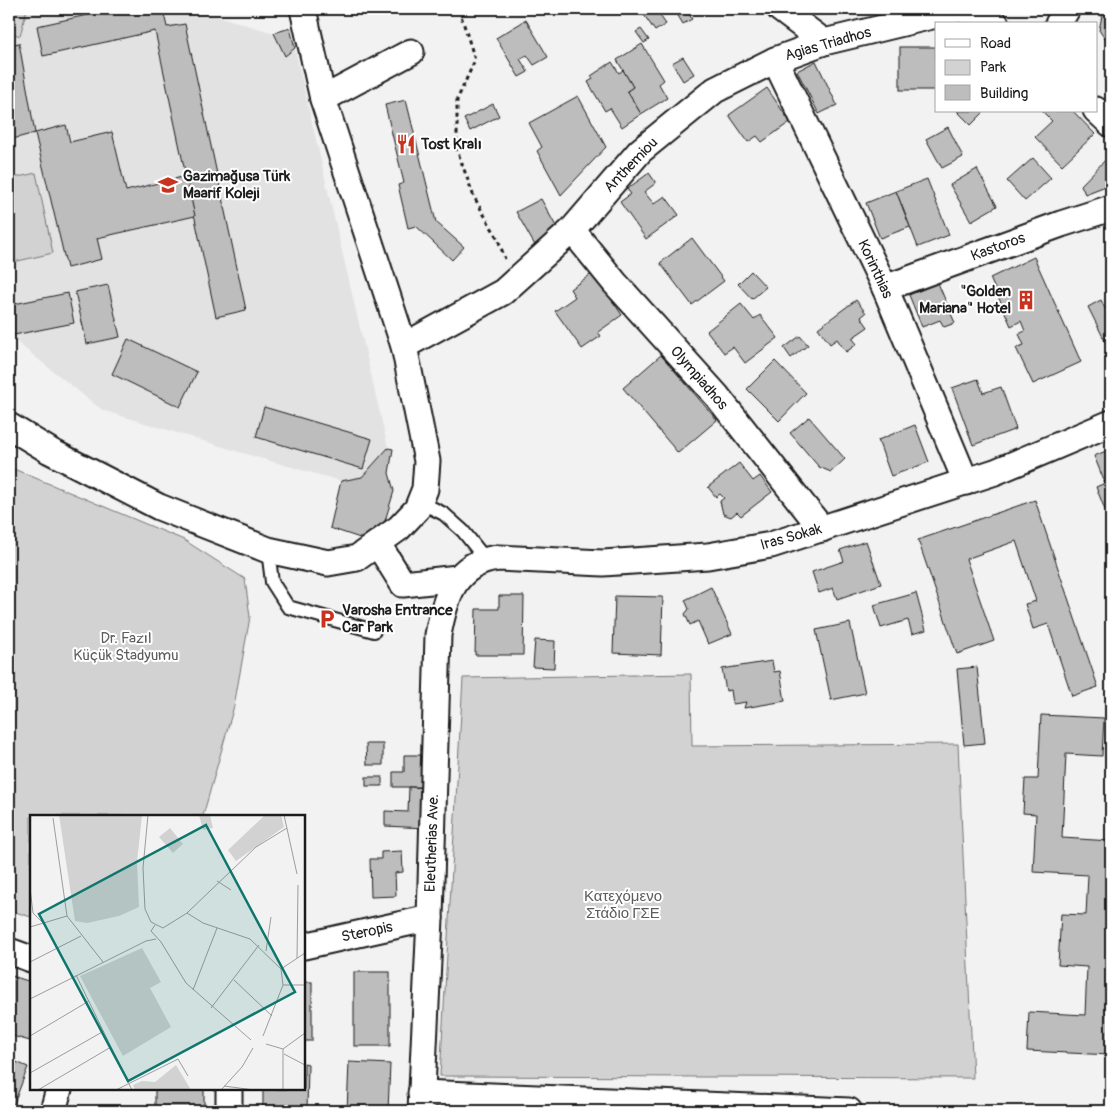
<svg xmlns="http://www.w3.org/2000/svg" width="1120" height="1120" font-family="Pangolin,sans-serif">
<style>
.built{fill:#e2e2e2}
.green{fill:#d2d2d2;stroke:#777}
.building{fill:#bdbdbd;stroke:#1c1c1c}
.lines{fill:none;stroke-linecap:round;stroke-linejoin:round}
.lane-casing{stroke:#1c1c1c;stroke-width:16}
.street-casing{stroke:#1c1c1c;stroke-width:29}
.path{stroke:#1c1c1c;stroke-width:3;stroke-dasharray:4 4;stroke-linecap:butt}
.lane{stroke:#fff;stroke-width:12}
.street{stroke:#fff;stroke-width:25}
.labels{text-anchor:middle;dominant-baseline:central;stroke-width:4;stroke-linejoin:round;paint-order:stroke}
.street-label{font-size:15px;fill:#1c1c1c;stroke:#fff}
.poi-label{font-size:15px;font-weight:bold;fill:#1c1c1c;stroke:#fff;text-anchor:start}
.park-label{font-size:15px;fill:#5c5c5c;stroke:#fff}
.inset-road{fill:none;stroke:#9c9c9c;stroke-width:1}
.view{fill:#0f766e;fill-opacity:0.15;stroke:#0f766e;stroke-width:2.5}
.inset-edge{fill:none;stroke:#1c1c1c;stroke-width:2.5}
</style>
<rect width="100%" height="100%" fill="#f2f2f2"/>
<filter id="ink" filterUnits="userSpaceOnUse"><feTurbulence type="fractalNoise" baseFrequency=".02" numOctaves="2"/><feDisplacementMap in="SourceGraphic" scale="10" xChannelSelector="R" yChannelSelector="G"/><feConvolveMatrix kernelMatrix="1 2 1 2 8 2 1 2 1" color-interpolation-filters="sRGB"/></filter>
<g filter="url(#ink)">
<path class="built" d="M9,9H194L274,33L290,28L388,448L362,477L341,481L256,457L102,410L9,336Z"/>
<g class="green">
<path d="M9,9H27L20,36L9,32Z"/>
<path d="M36,173L53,253L9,263V179Z"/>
<path d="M9,467L184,540L245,579L250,617L234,706L203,816H31V917L9,910Z"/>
<path d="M691,674L692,746L958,744L973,1078L440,1076L463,678Z"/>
</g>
<g class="building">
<path d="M115,9H161L163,10L167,27L185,24L246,310L216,317L155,31L43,56L37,26Z"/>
<path d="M640,9H655L666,24L655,31Z"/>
<path d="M674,9H686L692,19L683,24Z"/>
<path d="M1111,9V48L1099,30L1102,16Z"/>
<path d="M526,20L548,57L534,65L527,55L520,59L528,72L519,77L496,38Z"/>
<path d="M290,28L295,48L285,56L274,33Z"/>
<path d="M641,29L649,40L644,43L636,32Z"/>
<path d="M19,43L35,133L9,140V45Z"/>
<path d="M642,44L664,80L659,84L667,98L641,114L627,91L633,87L617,60Z"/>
<rect x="900" y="47" width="36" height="43"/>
<path d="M683,57L694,74L683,81L672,63Z"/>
<path d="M816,61L837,105L819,114L797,71Z"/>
<path d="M612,62L619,73L623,70L633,87L627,91L641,114L622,127L610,108L605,111L588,82L593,79L591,76Z"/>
<path d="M767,88L790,122L762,142L757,136L748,142L729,115Z"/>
<path d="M578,96L606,147L561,195L537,151L542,147L529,123Z"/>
<path d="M406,100L436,222L464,247L452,260L416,226L408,228L398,185L404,183L385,105Z"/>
<path d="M493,104L499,116L470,131L464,119Z"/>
<path d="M957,111H982L984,112L971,125Z"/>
<path d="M1042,111H1073L1095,134L1062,165L1035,137L1052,121Z"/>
<path d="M66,125L70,142L112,132L126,191L186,176L195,216L97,238L102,259L67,268L35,133Z"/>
<path d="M948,127L963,157L942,168L926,139Z"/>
<path d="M1111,154V184L1085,194L1081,185Z"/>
<path d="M1033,158L1051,178L1025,201L1007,181Z"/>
<path d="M977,169L997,206L971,221L950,185Z"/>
<path d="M649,173L656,183L644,192L654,204L665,196L679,215L646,239L620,202L631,194L627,189Z"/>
<path d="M927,179L949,235L918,247L896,191Z"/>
<path d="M896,191L910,227L880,238L866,203Z"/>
<path d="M541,199L558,230L537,249L516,212Z"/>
<path d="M692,238L724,281L692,305L660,263Z"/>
<path d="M1034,257L1081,362L1033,384L1016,348L1024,345L1019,334L1025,331L1021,321L1011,326L990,278Z"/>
<path d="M751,271L766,287L752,299L738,284Z"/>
<path d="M593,273L622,315L598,332L601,336L582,349L555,311L575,297L570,289Z"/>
<path d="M938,283L955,323L944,327L940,320L922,327L909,295Z"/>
<path d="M108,285L120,337L87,344L75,292Z"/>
<path d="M68,293L74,323L9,336V305Z"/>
<path d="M856,300L866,313L861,317L868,327L852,338L857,344L846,352L837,339L830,344L818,328Z"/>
<path d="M1101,300L1111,321V353L1088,307Z"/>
<path d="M741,304L754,320L760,315L778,338L745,363L733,347L724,353L707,331Z"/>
<path d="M800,336L808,345L791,358L784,348Z"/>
<path d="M128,339L197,372L180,407L112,374Z"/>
<path d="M661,355L717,420L678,453L623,388Z"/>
<path d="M775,361L806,393L779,421L747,389Z"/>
<path d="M978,379L983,393L1001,387L1016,429L973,445L952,388Z"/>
<path d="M264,407L372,439L363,469L256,437Z"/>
<path d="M809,417L845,459L831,472L819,467L790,433Z"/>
<path d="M915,425L929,462L891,476L878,440Z"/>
<path d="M388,448L393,449L389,473L394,491L378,544L330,528L341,481L362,477Z"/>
<path d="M1111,449V525L1096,487L1105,483L1094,456Z"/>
<path d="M739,463L753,481L760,476L772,492L741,516L737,512L731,517L723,514L720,501L724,498L720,494L716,497L708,487Z"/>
<path d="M1035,500L1098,687L1072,696L1048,624L1033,629L1025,604L1036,601L1016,541L966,559L994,641L957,654L918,540Z"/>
<path d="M866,541L881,584L837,599L833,588L819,593L812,572L844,561L840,550Z"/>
<path d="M711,587L732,634L708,644L698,621L690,625L685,614L689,609L685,600Z"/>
<path d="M916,593L926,630L912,634L908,620L881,628L874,605Z"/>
<path d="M499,596H524L523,655H475L476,609H499Z"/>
<path d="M615,596L663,597L661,655L613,653Z"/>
<path d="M850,623L865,693L831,700L816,630Z"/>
<path d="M535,640L555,641L554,668L533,667Z"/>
<path d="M772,661L774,672L780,671L785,701L744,708L746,702L733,704L731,690L726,691L722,669Z"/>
<path d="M977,667L985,743L964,745L957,669Z"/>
<path d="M1041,715L1104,718L1102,756L1066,754L1062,838L1111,841V1055L1027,1051L1029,1012L1085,1015L1087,967L1058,965L1061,914L1086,915L1088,875L1033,872L1036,814L1023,813L1025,779H1038Z"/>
<path d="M366,744H383V765H367Z"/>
<path d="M404,755H421V787H393V772H404Z"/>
<rect x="366" y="777" width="16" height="9"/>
<path d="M409,787L427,788L425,828L385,826V811L408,812Z"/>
<path d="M402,851L403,872L395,873L396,896L371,897L370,859H381V852Z"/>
<rect x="354" y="972" width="36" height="74"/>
<path d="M9,975L28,981L31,984L30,1041L9,1035Z"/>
<rect x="304" y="982" width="8" height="59"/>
<path d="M9,1059L28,1067L11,1111H9Z"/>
<path d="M349,1062L390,1064L388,1111H347Z"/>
<path d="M304,1063L308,1064L307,1111H263V1089H304Z"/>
<rect x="155" y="1089" width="49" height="22"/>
<rect x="462" y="1108" width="43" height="3"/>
</g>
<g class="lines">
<defs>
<g id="lane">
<path d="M420,502L444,514L463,531L486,560"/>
<path d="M268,550L272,582L288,607L374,631"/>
</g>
<g id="street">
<path d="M780,9L824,42"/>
<path d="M1058,24L1067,9"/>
<path d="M775,60L885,288L966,482"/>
<path d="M323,99L411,52"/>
<path d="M1096,110L1111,124"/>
<path d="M572,230L615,283L717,396L822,529"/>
<path d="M885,288L1061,224L1111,208"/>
<path d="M404,346L503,292L572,230L640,151L715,90L775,60L824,42L961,9L996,24"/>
<path d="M9,426L50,451L159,507L268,550L328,563L357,558L399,528L417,509L425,489L427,461L404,346L323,99L303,9"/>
<path d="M378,544L403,584L458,578"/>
<path d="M304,946L430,918"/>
<path d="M9,951L31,959"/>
<path d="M421,1093L849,1111"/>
<path d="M53,1111L59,1089"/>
<path d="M229,1111V1089"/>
<path d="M421,1111L430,918L438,635C445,598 454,563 498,558L603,563L708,556L771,545L995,472L1111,423"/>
</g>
</defs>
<use href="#lane" class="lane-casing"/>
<use href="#street" class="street-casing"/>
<path class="path" d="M459,9L475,60L457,100V150L474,197L498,239L505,259"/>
<use href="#lane" class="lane"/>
<use href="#street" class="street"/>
</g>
</g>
<defs>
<symbol id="restaurant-bare" viewBox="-9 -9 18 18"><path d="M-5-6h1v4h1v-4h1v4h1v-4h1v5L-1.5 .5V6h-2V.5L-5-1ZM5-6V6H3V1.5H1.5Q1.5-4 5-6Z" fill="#c8321e" stroke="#fff" stroke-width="2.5" paint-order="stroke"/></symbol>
<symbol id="school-bare" viewBox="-9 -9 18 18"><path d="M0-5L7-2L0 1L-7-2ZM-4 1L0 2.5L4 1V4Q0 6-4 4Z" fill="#c8321e" stroke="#fff" stroke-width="2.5" paint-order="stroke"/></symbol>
<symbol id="building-bare" viewBox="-9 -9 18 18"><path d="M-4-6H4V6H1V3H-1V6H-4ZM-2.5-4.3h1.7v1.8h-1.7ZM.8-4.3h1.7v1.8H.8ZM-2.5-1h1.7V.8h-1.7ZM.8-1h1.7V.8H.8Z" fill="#c8321e" stroke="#fff" stroke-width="2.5" paint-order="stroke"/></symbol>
<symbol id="parking-bare" viewBox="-9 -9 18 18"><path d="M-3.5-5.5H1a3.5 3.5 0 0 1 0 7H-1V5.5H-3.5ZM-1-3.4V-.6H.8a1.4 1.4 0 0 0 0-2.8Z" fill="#c8321e" stroke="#fff" stroke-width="2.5" paint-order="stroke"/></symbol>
</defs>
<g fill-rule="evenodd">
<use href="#restaurant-bare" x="392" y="130" width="28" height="28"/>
<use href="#school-bare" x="154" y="171" width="28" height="28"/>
<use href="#building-bare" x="1012" y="286" width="28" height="28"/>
<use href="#parking-bare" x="313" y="605" width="28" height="28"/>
</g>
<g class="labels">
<g class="street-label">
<text transform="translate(828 44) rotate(-16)">Agias Triadhos</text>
<text transform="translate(631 165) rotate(-46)">Anthemiou</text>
<text transform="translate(998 247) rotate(-20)">Kastoros</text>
<text transform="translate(875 269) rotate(65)">Korinthias</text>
<text transform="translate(699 378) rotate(49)">Olympiadhos</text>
<text transform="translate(791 537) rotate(-16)">Iras Sokak</text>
<text transform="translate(432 843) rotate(-88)">Eleutherias Ave.</text>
<text transform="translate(367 932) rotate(-12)">Steropis</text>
</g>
<g class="poi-label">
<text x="421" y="144">Tost Kralı</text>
<text x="183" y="176">Gazimağusa Türk<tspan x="183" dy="17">Maarif Koleji</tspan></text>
<text x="1011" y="291" text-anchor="end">"Golden<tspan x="1011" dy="17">Mariana" Hotel</tspan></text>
<text x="342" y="610">Varosha Entrance<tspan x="342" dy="17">Car Park</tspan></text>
</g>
<g class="park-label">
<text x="126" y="638">Dr. Fazıl<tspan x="126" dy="17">Küçük Stadyumu</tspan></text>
<text x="623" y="896">Κατεχόμενο<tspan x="623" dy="17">Στάδιο ΓΣΕ</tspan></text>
</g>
</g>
<g transform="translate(30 815)">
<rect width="275" height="275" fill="#f2f2f2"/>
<path d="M29,0H112L107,47L109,92L89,101L57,108L45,106ZM169,0H180L183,13L173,15ZM235,0H251L254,12L206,46L198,35ZM140,13L153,29L143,38L129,22ZM112,133L131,167L120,173L141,212L93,241L50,161ZM146,250L161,275H105L103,270L112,266L125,267Z" fill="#d2d2d2"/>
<path class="inset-road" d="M118,0L113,53L115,94L121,107L133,113L157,98L226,32L257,13M254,0L267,59M23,3L37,101L73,147M187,66L201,75M0,73L3,98L12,107M157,98L173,108L220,124L251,154L253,170L233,221M125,110L121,116L131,127L156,168L221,225M0,112L37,101M236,136L241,102M267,143L268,70M0,147L51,121M251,154L275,138M46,160L102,275M204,165L242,201M253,170H275M163,175L187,113M0,184L116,126L126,124M181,193L229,130M0,221L59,186M236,229L253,234L275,218M253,234V275M254,239L275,250M0,258L74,216M194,271L224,275M8,275L81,232M86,275L148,244L158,261M191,275L212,252L223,233"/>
<path class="view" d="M176,10L265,177L98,266L9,99Z"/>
<rect width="275" height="275" class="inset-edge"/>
</g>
<rect width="1120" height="1120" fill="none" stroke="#fff" stroke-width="30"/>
<rect x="15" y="15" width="1090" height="1090" fill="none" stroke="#1c1c1c" stroke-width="2" filter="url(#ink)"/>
<rect x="935" y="22" width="162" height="90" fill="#ffffff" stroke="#a4a4a4"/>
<rect x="945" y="39" width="25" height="8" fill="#ffffff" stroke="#a4a4a4"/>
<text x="980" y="48" font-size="15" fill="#1c1c1c">Road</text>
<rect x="945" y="60" width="25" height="15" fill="#d2d2d2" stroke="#a4a4a4"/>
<text x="980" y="72" font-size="15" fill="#1c1c1c">Park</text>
<rect x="945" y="85" width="25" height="15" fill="#bdbdbd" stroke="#a4a4a4"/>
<text x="980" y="98" font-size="15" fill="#1c1c1c">Building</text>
</svg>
